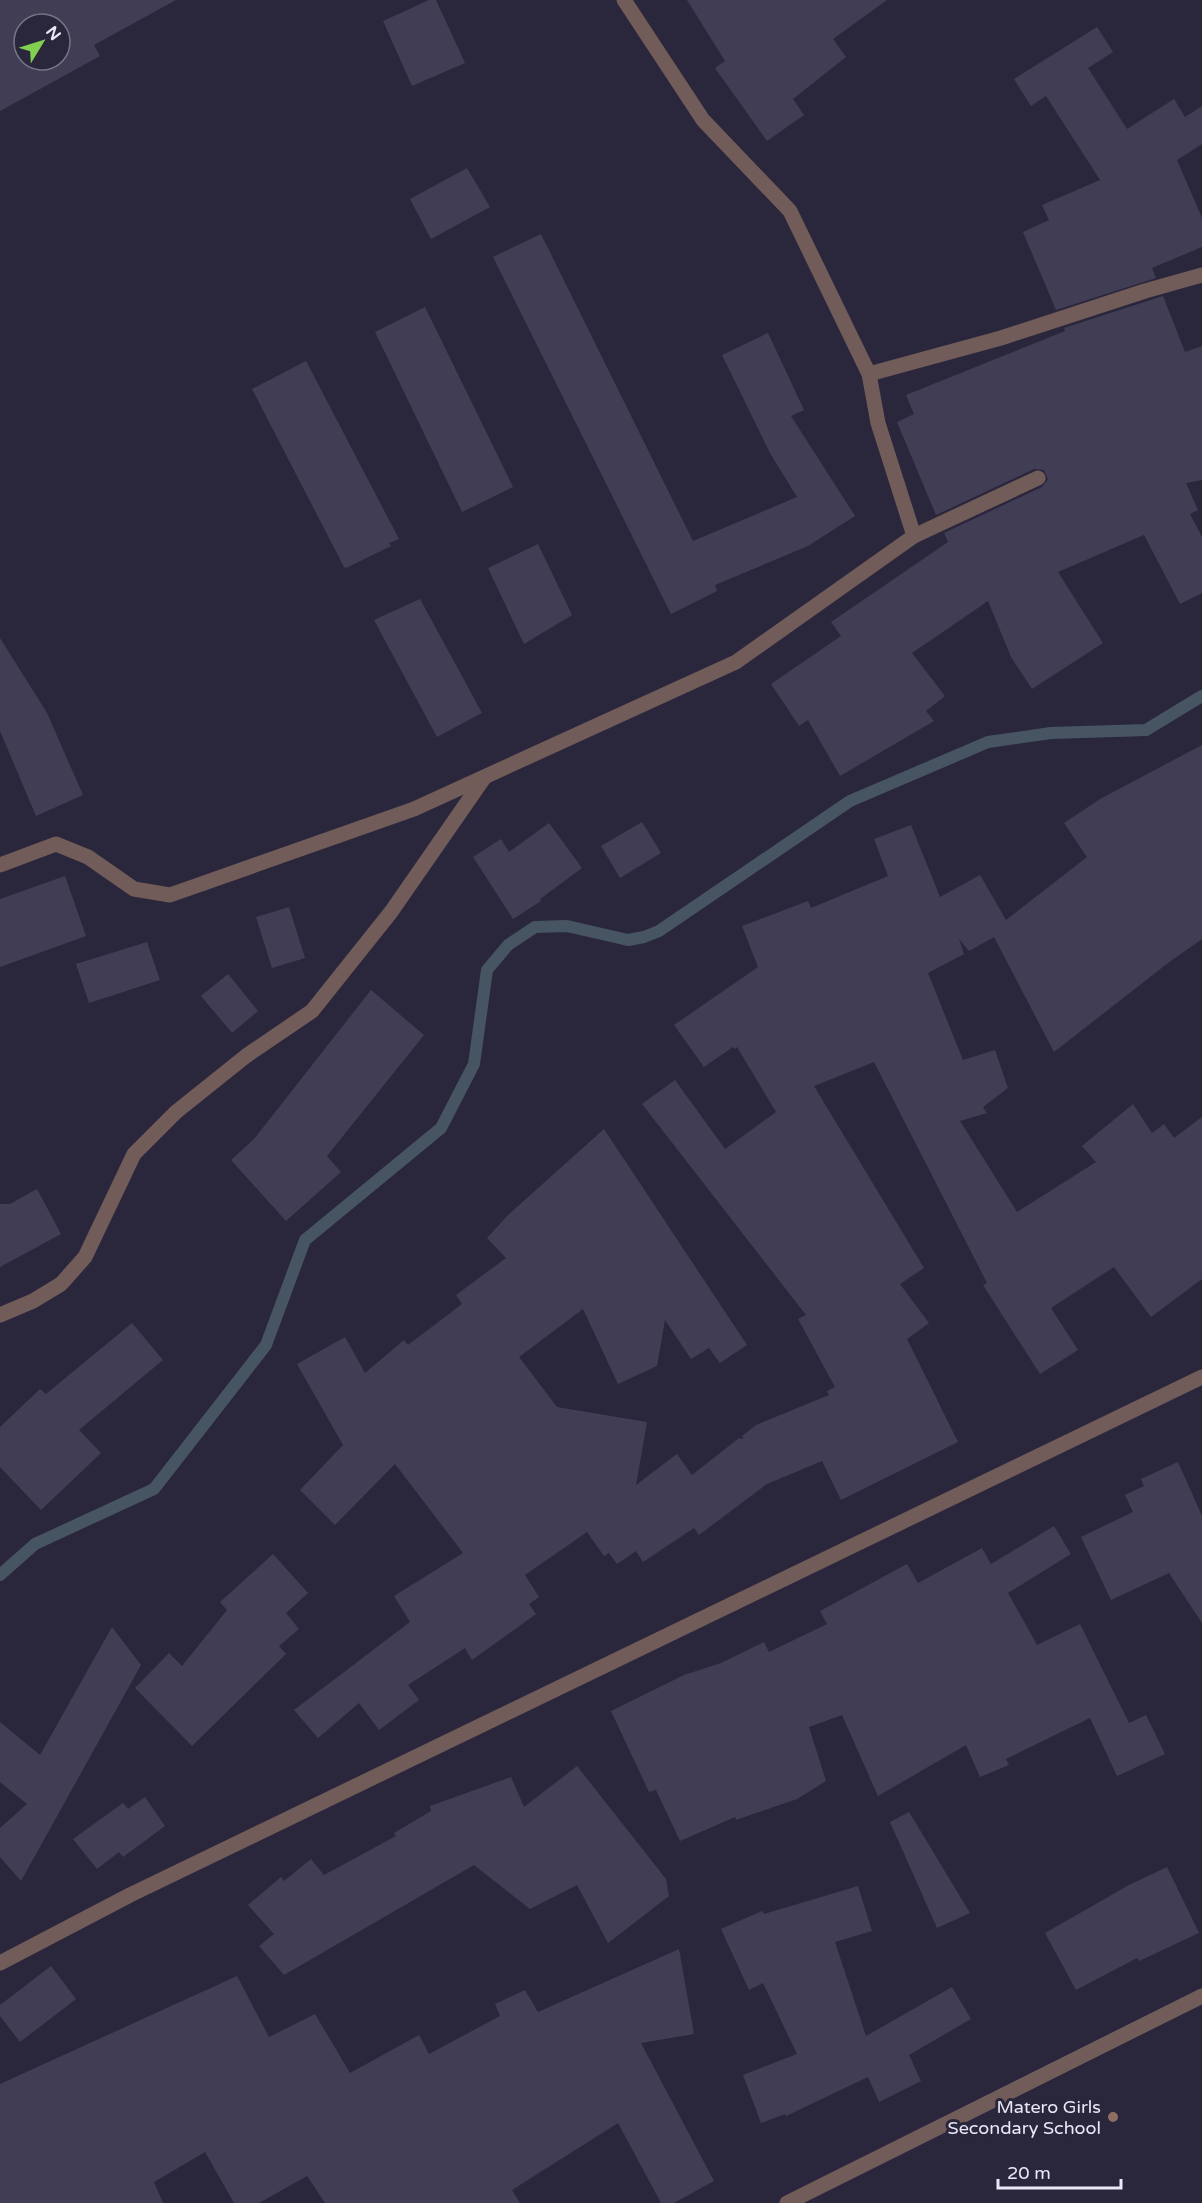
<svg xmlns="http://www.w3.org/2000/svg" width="1202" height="2203" font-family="'Varela Round',sans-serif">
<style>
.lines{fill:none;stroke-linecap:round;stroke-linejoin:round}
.stream{stroke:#475563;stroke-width:12}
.building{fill:#403d55;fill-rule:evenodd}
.street{stroke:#725c59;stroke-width:15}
.education-dot{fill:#8d6e63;stroke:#2a273d;stroke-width:2}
.labels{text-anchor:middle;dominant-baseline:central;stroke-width:6;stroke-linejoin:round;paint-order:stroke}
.poi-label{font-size:18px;fill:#e9e8f6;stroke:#2a273d;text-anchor:end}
</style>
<rect width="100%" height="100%" fill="#2a273d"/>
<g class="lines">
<path class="stream" d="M0,1575L35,1544L154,1489L266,1345L305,1240L441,1128L474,1064L487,970L508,945L535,927L567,926L628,940L644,937L659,931L850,801L988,742L1051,733L1146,730L1202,696"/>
</g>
<g class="building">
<path d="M0,0H176L94,45L100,56L0,111ZM24,24H60V60H24Z"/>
<path d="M429,0H436L465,63L412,86L383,21Z"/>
<path d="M687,0H887L833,39L846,57L793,99L804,115L767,141L715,68L725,61Z"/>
<path d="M1097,27L1113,52L1088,68L1127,129L1174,99L1185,117L1202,106V144L1177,160L1202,218V247L1152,268L1156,278L1056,310L1023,232L1049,220L1042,205L1100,180L1046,96L1031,106L1014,79Z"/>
<path d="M467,168L490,207L431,239L410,199Z"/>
<path d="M541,234L693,541L797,497L770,453L722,355L768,333L804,410L791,416L855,516L808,546L715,585L717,591L671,614L493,257Z"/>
<path d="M1163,296L1185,352L1202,346V480L1186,483L1198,510L1190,514L1202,537V593L1180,604L1144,535L1058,572L1103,643L1032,689L1011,657L988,601L912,653L945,696L926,711L934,721L840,776L808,720L799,726L771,684L841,636L831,622L948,542L944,533L1042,487L1048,479L1044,470L1034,469L936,515L897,422L914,414L906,395L1065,331L1064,328Z"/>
<path d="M425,307L513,487L462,512L375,332Z"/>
<path d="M306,361L399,539L389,543L391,546L346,568L344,567L252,389Z"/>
<path d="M538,544L572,615L524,644L488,568Z"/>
<path d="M420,599L482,713L437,737L374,620Z"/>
<path d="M0,638L47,713L83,795L36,816L0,731Z"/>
<path d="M1202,745V939L1168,963L1054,1052L994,937L969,951L959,939L964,954L928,973L963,1060L995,1050L1008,1088L983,1107L987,1113L960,1121L1017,1212L1096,1162L1082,1146L1133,1104L1152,1133L1164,1124L1174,1138L1202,1117V1279L1151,1317L1114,1267L1051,1308L1078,1350L1040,1374L983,1285L987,1283L874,1062L814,1086L924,1268L900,1284L929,1323L907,1339L958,1442L841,1500L822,1461L767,1484L699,1535L694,1528L643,1562L636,1551L617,1564L609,1553L604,1556L587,1532L525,1575L539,1597L529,1604L536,1614L472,1660L465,1648L408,1685L419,1700L379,1730L359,1703L318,1738L294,1710L410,1622L394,1596L463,1553L395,1464L335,1525L300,1490L343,1445L297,1364L345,1337L365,1373L404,1340L408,1345L462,1304L456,1295L506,1258L487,1238L508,1215L604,1129L747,1345L720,1363L709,1348L691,1359L665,1320L657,1366L618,1384L583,1309L519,1357L557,1407L647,1422L636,1485L677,1454L692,1475L739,1438L744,1439L742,1436L756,1425L829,1395L827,1391L835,1387L798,1319L806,1315L642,1104L675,1080L725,1149L776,1112L737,1047L735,1049L733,1047L704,1067L674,1025L758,967L742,926L808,901L811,908L888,876L874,839L911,825L940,897L980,875L1006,920L1087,857L1064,823L1100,799Z"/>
<path d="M642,822L661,853L620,878L601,846Z"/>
<path d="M549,823L582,868L540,899L541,901L513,919L473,857L501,839L509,852Z"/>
<path d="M65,876L86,936L0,967V899Z"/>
<path d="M289,907L305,958L272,968L256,917Z"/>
<path d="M147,942L160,980L89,1003L76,964Z"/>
<path d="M228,974L258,1011L232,1033L201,996Z"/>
<path d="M371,990L424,1035L327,1156L341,1172L286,1221L231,1160L254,1139Z"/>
<path d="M37,1189L61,1234L0,1267V1204H10Z"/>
<path d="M132,1323L163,1360L79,1430L101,1453L41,1510L0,1467V1427L40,1389L46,1394Z"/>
<path d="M1178,1462L1202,1516V1623L1169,1573L1111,1600L1081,1537L1133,1512L1125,1495L1144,1486L1141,1479Z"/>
<path d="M1054,1526L1071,1554L1008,1593L1037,1645L1080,1624L1129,1723L1146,1715L1165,1754L1117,1776L1090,1718L1006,1759L1009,1765L980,1777L966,1745L878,1796L842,1715L809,1727L826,1781L797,1799L736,1820L735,1817L680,1841L656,1790L649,1792L611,1711L684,1675L721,1663L764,1642L769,1652L827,1624L820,1611L907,1564L918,1583L982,1548L991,1564Z"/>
<path d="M273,1554L308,1593L286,1613L299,1629L279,1646L286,1654L192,1746L135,1688L169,1653L182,1666L227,1610L220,1602Z"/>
<path d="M112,1627L141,1665L21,1881L0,1857V1828L27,1804L0,1782V1722L40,1755Z"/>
<path d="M577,1766L666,1879L669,1896L608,1943L577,1885L530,1909L474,1865L284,1975L259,1946L274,1934L248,1905L281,1877L284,1881L311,1859L324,1875L396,1836L394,1833L431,1811L430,1806L511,1777L524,1807Z"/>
<path d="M145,1797L165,1826L123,1857L119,1852L97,1869L73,1839L123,1803L128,1809Z"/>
<path d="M909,1812L970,1913L937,1928L890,1822Z"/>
<path d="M1167,1867L1199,1933L1139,1961L1137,1958L1076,1990L1045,1933L1129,1885Z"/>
<path d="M858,1886L872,1931L835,1942L866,2036L952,1987L971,2019L909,2055L921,2081L879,2102L868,2077L786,2116L785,2114L761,2123L743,2075L797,2054L763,1983L749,1990L721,1929L762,1911L764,1914Z"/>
<path d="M679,1949L694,2034L641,2043L714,2181L674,2203H661L618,2123L512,2190L520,2203H325L307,2176L259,2203H234L205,2152L154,2182L163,2203H0V2084L237,1976L269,2037L315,2014L350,2073L419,2035L429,2054L500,2016L495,2004L525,1990L538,2012Z"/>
<path d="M51,1966L76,1999L20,2042L0,2016V2005Z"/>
</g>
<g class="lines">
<g class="street">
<path d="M869,374L1001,338L1145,291L1202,275"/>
<path d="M914,536L1038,478"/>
<path d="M0,865L56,844L88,857L134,889L170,895L414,809L736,662L914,536L878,423L869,374L790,211L703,120L624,0"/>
<path d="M0,1315L33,1301L61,1284L85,1257L134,1154L176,1112L246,1056L312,1011L391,912L484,778"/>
<path d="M0,1963L130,1895L1202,1377"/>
<path d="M787,2203L1202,1996"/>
</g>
</g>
<circle class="education-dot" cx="1113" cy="2117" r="6"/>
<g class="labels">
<g class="poi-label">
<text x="1101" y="2107">Matero Girls<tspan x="1101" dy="21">Secondary School</tspan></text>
</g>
</g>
<g transform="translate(42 42) rotate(52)"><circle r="28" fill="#2a273d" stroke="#767487" stroke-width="1.5"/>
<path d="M0-4.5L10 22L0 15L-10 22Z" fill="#81d050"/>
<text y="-9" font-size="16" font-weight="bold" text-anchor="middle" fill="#e9e8f6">N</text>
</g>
<path d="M998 2179v9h123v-9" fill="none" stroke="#e9e8f6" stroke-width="3"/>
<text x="1007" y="2179" font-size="18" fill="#e9e8f6" stroke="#2a273d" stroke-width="4.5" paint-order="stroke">20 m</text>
</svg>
